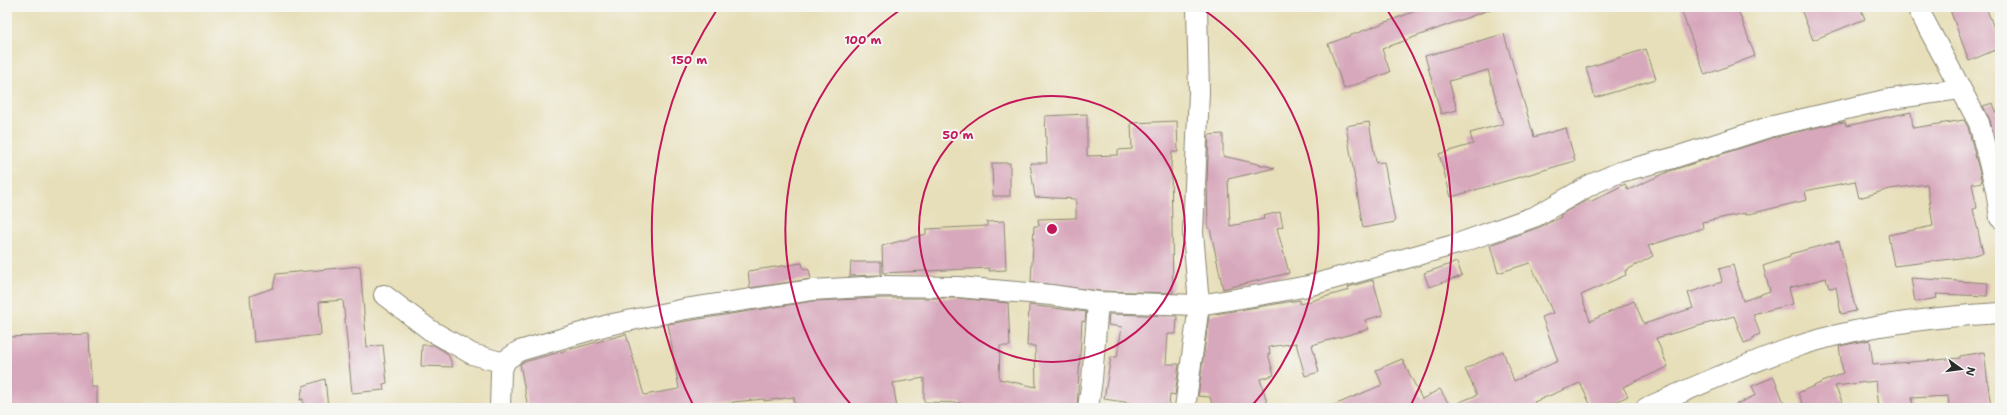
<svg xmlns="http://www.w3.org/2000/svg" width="2007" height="415" font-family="'Shantell Sans',sans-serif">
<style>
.building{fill:#d7a7bb}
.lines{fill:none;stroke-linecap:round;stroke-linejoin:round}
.minor-casing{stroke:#898572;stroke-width:22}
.minor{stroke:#fff;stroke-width:20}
.ring{fill:none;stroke:#c2185b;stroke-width:2}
.centre{fill:#c2185b;stroke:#f6f6f2;stroke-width:2}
.ring-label{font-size:12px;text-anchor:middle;font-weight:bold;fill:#c2185b;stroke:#f6f6f2;stroke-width:4;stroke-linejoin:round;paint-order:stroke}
</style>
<rect width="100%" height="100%" fill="#f6f6f2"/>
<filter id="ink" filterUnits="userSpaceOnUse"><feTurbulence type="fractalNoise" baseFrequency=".025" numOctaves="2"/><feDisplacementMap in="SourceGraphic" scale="8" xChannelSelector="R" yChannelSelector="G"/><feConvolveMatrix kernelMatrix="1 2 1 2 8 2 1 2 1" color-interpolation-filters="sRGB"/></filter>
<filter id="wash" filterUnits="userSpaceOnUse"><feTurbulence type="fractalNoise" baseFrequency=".012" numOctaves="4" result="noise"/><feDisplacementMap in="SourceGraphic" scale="16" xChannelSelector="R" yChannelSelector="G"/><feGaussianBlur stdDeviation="0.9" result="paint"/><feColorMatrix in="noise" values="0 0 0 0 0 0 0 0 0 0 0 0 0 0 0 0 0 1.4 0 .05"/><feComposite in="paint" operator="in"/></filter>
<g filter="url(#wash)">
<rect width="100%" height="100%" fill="#e7dfb9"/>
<g id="blocks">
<g class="building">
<path d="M1426,7H1491V9L1382,49L1390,72L1344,89L1328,44Z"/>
<path d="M1680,7H1737L1755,56L1705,75Z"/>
<path d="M1800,7H1860L1865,19L1813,40Z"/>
<path d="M1949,7H1986L2000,44V48L1969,61Z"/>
<path d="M1504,34L1534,137L1566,128L1575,161L1451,197L1439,154L1473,144L1470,133L1503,124L1488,70L1449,81L1457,110L1441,114L1425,56Z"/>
<path d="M1646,49L1656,79L1595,98L1586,68Z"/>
<path d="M1993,103L2000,122V159L1990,120L1983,106Z"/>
<path d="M1911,112L1913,128L1964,120L1968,127L1982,182L1972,184L1977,208L1973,209L1983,253L1960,258L1894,266L1888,235L1933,226L1927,184L1890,189L1859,198L1855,181L1805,191L1807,200L1745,215V213L1702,222L1703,228L1648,246L1653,256L1625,271L1626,275L1581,295L1590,321L1634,301L1644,324L1693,308L1688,293L1722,282L1719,269L1733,265L1743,301L1770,291L1763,266L1790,257V254L1839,241L1856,311L1841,314L1836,287L1829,288L1826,278L1789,288L1793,304L1753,314L1760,334L1753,337V340L1744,343L1734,316L1656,338L1668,367L1623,387L1628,396L1603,408H1592L1580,383L1534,402L1537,408H1327L1382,385L1376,370L1402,359L1422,399L1440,389L1450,406L1477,395L1465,369L1503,351L1514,381L1558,361L1542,317L1553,313L1530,263L1498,273L1490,245L1540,227L1561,217L1560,215L1583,202L1589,200L1590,202L1625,184L1628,190L1670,171L1772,138L1831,124L1845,122L1846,126Z"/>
<path d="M1087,114V156L1118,155V150L1132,149L1131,123L1177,121L1178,152H1172L1171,165L1173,293L1099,291L1031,282L1034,226H1039L1038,219L1076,218V199L1035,197L1030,163H1047L1045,116Z"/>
<path d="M1369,122L1376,163L1384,162L1395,222L1363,228L1346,126Z"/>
<path d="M1223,134V156L1275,168L1228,179L1230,226L1264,219L1263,216L1280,212L1283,227L1277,228L1289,273L1223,289L1210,228H1208L1207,182L1209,135Z"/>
<path d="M992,163H1010V196H993Z"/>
<path d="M1004,221L1006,270L989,271V268L883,273L882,246L926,234V229L987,226V222Z"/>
<path d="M851,262H881V275L850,276Z"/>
<path d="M1457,262L1462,276L1429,287L1424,273Z"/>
<path d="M802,263L803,268L809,270L811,279L750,288L748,271Z"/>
<path d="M360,266L367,347L383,345L387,383L383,384L384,390L352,393L343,300L319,302L321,335L254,342L250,296L273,288L276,274Z"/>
<path d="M1911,278L1988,283L1987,296L1936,294L1937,298L1915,302Z"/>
<path d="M1373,280L1383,315L1365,320L1369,329L1312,345L1319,372L1305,376L1296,343L1269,347L1270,354H1268L1274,375L1260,379L1267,402L1248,408H1213L1210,397L1198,396L1209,315L1300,300V304L1349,290L1348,287Z"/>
<path d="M882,298H957L1008,303L1010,346H1000L999,379L1036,387L1035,346H1027L1029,305L1086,312L1085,322L1082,321L1077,408H987L961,406V403L924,402V378L893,383L897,408H795L794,397L764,401V399L733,402V403L713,407V405L697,408H528L520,364L524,362L626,334L644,395L679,389L668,324L813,301Z"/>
<path d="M1109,314L1177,316L1176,334H1168L1166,364H1179L1175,395L1170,394L1169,408H1144V405L1104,399L1111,357H1117L1122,327L1108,325Z"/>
<path d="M89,334L91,387H97V408H7V387H10L8,337Z"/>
<path d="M1870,340L1873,365L1960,358V356L1984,352L1991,408H1949L1948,396L1912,398L1913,408H1879L1876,381L1835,386L1845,408H1804L1798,393L1843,373L1839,346Z"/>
<path d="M422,345H434L448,354L453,367L421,366Z"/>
<path d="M1774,377L1786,408H1728L1756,395L1752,386Z"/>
<path d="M325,379L328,408H303V399L300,400L303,386Z"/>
</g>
</g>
</g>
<g filter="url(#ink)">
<use href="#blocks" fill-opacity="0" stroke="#898572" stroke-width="1"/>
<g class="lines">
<defs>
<g id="minor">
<path d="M1917,7L1979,123L1996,190L2000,218"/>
<path d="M384,295L430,330L472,354L504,363"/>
<path d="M500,408L501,372L506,360L519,351L608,325L685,309L812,290L882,286L958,287L1051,295L1098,302L1199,305L1265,294L1308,286L1457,244L1536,216L1592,184L1620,172L1673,158L1769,127L1885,100L1959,89"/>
<path d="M1088,408L1092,380L1098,302"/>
<path d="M1185,408L1199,305L1193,232L1199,92L1197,7"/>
<path d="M1646,408C1692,388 1738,367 1786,350C1854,326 1928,317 2000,313"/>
</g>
</defs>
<use href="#minor" class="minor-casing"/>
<use href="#minor" class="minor"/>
</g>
</g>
<g class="ring">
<circle cx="1052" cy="229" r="133"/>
<path d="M854 408A267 267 0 0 1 903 8M1201 8A267 267 0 0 1 1250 408"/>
<path d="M694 407A400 400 0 0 1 718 8M1386 8A400 400 0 0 1 1410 407"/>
</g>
<circle cx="1052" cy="229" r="6" class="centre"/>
<g class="ring-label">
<text x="863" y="44">100 m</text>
<text x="689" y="64">150 m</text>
<text x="958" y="139">50 m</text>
</g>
<rect width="2007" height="415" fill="none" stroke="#f6f6f2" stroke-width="24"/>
<g transform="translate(1961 369) rotate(104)" stroke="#f6f6f2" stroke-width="3" paint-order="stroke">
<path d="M0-3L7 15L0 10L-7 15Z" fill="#2b2b2b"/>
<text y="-6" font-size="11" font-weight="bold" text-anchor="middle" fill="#2b2b2b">N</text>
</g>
</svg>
